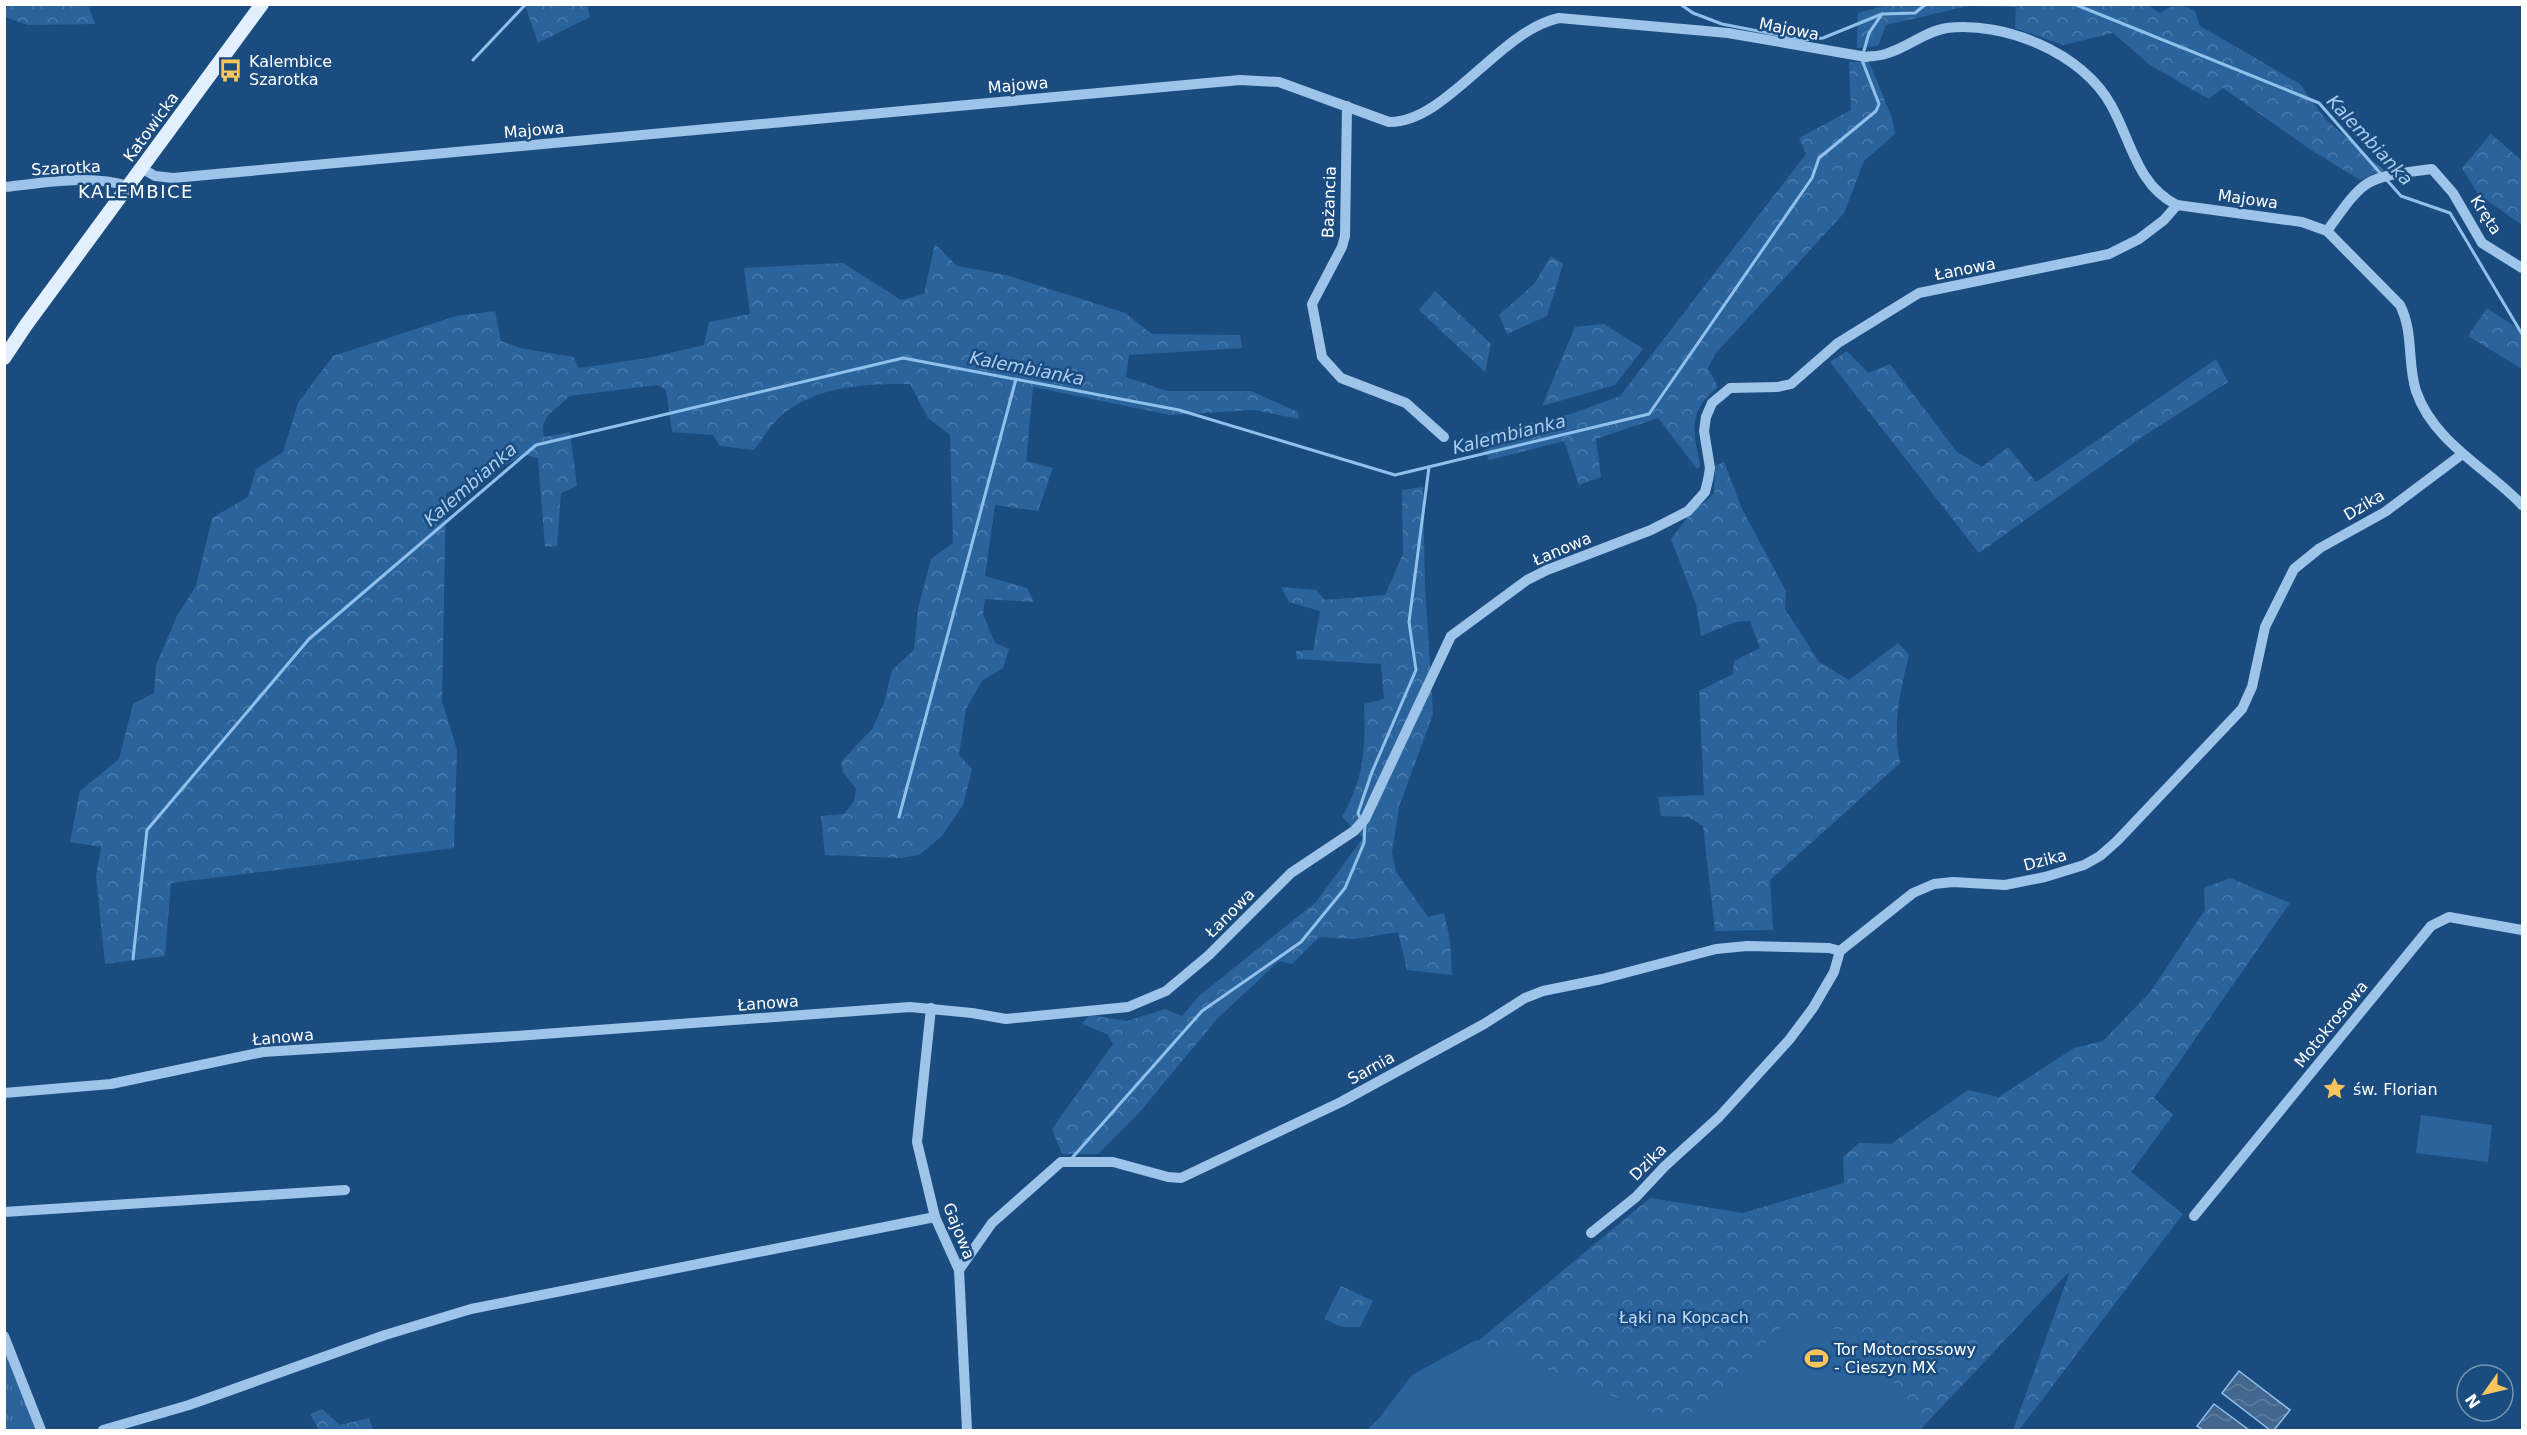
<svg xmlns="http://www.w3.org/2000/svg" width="2527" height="1435" font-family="'DejaVu Sans',sans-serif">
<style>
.grass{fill:url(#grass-tufts)}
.forest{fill:url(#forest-crowns)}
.pitch{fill:#2b649d}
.water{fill:url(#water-waves);stroke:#92c0ec;stroke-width:1.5}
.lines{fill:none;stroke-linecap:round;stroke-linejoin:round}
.stream{stroke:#92c0ec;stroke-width:3}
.minor{stroke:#9fc4ea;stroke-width:10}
.major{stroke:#e2effe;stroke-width:14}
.labels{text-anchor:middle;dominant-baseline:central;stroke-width:5;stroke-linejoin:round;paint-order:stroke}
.street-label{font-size:16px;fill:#fff;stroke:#1b4c80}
.poi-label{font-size:16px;fill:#fff;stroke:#1b4c80;text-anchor:start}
.park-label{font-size:16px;fill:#c3def7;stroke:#1b4c80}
.water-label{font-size:18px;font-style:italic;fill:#aacef1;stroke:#1b4c80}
.neighbourhood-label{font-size:18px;letter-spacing:1.5px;fill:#fff;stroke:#1b4c80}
</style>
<defs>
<pattern id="grass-tufts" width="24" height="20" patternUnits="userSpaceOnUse" patternTransform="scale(1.5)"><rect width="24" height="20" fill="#2b649d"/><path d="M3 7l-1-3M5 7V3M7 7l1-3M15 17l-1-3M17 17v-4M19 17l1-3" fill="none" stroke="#4b7bac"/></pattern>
<pattern id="forest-crowns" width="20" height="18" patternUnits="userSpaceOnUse" patternTransform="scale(1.5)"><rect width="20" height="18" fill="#2b649d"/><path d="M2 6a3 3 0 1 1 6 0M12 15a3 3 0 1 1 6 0" fill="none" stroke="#4b7bac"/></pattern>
<pattern id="water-waves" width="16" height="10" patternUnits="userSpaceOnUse" patternTransform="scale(1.5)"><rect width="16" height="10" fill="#43678e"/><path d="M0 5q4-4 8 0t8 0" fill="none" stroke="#5f7e9f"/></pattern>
</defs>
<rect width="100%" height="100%" fill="#1b4c80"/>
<path class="grass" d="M5,1344L35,1430H5Z"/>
<g class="forest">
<path d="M2147,4L2160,13C2174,4 2179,3 2195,11L2200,26L2300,84L2325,119L2384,170L2360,180L2311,150L2223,88L2209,99L2150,65L2113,33L2063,45L2015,28L2016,7L1968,6L1886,25L1878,46L1857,48L1858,13L1887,5Z"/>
<path d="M4,5H88L95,24L28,25L5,17Z"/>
<path d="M525,5H587L590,17L538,43Z"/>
<path d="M1849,62H1869L1892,118L1895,134L1864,161L1844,213L1715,354L1708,368L1718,387C1686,413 1694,431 1700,466L1697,469L1658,418L1596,439L1601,477L1579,485L1564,441L1489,460L1477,435L1571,414L1620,396L1806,154L1799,138L1851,110Z"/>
<path d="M2491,134L2522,161V225L2478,194L2462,168Z"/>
<path d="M935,244L957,266L1006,275L1125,313L1152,334L1240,335L1242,348L1129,355L1126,377L1167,391H1251L1298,412L1299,419L1254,410L1170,415L1033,387L1026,461L1053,468L1038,511L995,505L985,576L1027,588L1034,602L985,599L983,614L995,643L1009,649L1003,668L982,681L966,709L959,755L972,769L963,805L942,836L919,855L900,858L825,855L821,816L844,814L854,801L856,789L843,772L841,762L872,729L884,703L892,670L914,650L918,609L931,559L953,543L950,435L928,418L910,384C866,384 821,385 784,413C773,422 763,438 754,450L720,446L713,435L672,432L666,390L658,385L569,396C557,411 539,414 544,437L570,432L577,486L561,493L557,546L545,547L538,458L525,455L446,493L442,701L457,750L454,848L171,883L165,956L105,964L96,876L101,847L70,842L80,791L119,759L133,704L154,693L156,665L177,616L196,586L212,518L248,497L256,469L283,452L298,403L333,356L456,316L495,311L501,341L520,348L573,357L579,368L648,358L704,345L709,322L750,314L744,268L843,263L901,300L924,294Z"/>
<path d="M1551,256L1563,264L1547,316L1507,334L1499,315L1534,284Z"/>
<path d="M1435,291L1491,344L1485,372L1419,310Z"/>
<path d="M2487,308L2522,331V369L2468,336Z"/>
<path d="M1604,324L1643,349L1615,385L1542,406L1575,327Z"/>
<path d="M1847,351L1868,373L1890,364L1957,452L1982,467L2008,447L2036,482L2216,359L2228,382L2142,437L1979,553L1830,362Z"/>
<path d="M1724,462L1742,509L1786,591L1785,609L1819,662L1849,680L1898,643L1909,655C1900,691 1892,726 1900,763L1770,880L1773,930L1715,931L1703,826L1688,817L1661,816L1658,797L1704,795L1699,691L1733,674L1734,661L1760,648L1750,621L1735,622L1701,636L1696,604L1671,539L1690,514L1714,494L1715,466Z"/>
<path d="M1423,487L1425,586L1433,714L1399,807L1392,852L1396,872L1428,917L1444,913L1450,941L1452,975L1407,970L1398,932L1354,939L1319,937L1292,964L1279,961L1217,1019L1139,1113L1098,1154H1062L1052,1129L1113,1044L1107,1034L1082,1024L1089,1015L1127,1021L1165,1009L1182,1016L1199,996L1316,902L1363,838L1342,817C1364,778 1366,748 1364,704L1384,699L1381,664L1297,659L1296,651L1313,650L1320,611L1289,602L1281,587L1316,590L1325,600L1385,595L1403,554L1402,490Z"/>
<path d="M2230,878L2290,903L2154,1098L2173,1115L2131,1172L2183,1214L2019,1430H2013L2070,1271L1920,1430H1367L1413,1385L1465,1352L1650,1198L1743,1213L1844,1183L1843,1157L1859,1143L1891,1144L1968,1090L1999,1097L2074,1048L2103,1041L2151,991L2205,910L2204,888Z"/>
<path d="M1341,1286L1373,1301L1360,1327H1342L1324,1319Z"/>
<path d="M322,1409L340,1425L369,1418L373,1430H319L310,1414Z"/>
</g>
<g class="pitch">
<path d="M2421,1115L2492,1125L2488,1162L2416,1153Z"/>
<path d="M1790,1318L1868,1337L1922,1430H1370L1412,1375L1476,1340L1686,1426Z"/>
</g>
<g class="water">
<path d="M2239,1371L2290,1410L2274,1430H2270L2222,1393Z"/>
<path d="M2214,1404L2249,1430H2203L2197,1426Z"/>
</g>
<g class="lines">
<g class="stream">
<path d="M1680,4L1693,13L1722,24L1804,40L1823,38L1882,14"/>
<path d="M2074,4L2319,103L2381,174"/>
<path d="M1863,54L1869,33L1882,14L1915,13L1926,4"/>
<path d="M473,60L526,4"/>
<path d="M2385,178L2401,196L2450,213L2522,334"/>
<path d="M899,817L1016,379"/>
<path d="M1360,818L1358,813L1372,772L1416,670L1409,622L1429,467"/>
<path d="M133,959L147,830L309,639L536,445L903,358L1179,410L1395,475L1649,414L1812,178L1819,158L1876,111L1879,104L1862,60"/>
<path d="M1072,1158L1202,1011L1301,942L1345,888L1364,843L1365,824"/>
</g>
<g class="minor">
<path d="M1347,106L1345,236L1342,247L1312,304L1322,357L1341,378L1406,403L1444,437"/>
<path d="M141,168L155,176L173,178L1240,80L1279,82L1389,122C1446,123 1500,30 1559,18L1728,33L1866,57C1873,56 1881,56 1888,53C1908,47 1926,31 1947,28C2004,21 2083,53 2111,105C2131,140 2137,186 2177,205L2302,222L2327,231L2400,305C2414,333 2407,362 2416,391C2434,443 2487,468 2522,505"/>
<path d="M4,187C45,183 89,174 128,186"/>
<path d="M2327,231C2367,175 2365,178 2432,169L2453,193L2482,243L2522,268"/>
<path d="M931,1008L917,1142L935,1217L959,1270L967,1430"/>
<path d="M4,1093L111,1084L263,1052L516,1036L910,1007L972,1013L1006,1019L1128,1007L1166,991L1209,955L1291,873L1354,831L1365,819L1451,636L1527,580L1547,570L1651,530L1688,511L1705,492L1708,480L1710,468L1704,431L1706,417L1712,403L1730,388L1778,387L1791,384L1838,343L1919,293L2109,254L2139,239L2164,220L2177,205"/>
<path d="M4,1212L345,1190"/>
<path d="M2194,1216L2431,926L2449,917L2522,930"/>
<path d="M1591,1233L1636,1197L1665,1166L1719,1117L1789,1040L1813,1008L1834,972L1840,951L1913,893L1934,884L1953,882L2005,885L2045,877L2084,865L2100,856L2117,841L2242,709L2252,687L2265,627L2294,569L2320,548L2385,512L2461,455"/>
<path d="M959,1270L992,1223L1061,1162H1113L1168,1177L1181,1178L1341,1102L1484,1024L1525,998L1543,991L1602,979L1716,949L1747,946L1829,948L1840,951"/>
<path d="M4,1336L41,1430"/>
<path d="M103,1430L189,1405L385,1335L471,1309L935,1217"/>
</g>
<path class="major" d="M4,358L26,325L262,4"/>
</g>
<defs>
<symbol id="bus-bare" viewBox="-9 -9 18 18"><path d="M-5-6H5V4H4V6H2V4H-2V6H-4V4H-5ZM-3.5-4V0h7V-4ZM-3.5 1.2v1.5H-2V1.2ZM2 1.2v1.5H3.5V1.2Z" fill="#fbc55c" stroke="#1b4c80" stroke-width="2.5" paint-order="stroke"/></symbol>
<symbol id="sight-bare" viewBox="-9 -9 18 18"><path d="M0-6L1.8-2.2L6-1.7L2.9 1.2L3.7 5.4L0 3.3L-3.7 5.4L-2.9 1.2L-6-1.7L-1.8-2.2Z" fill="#fbc55c" stroke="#1b4c80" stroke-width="2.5" paint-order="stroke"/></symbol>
<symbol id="stadium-bare" viewBox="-9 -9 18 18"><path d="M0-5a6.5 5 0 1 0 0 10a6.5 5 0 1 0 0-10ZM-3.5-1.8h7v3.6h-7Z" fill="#fbc55c" stroke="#1b4c80" stroke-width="2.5" paint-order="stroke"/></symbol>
</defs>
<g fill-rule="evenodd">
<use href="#bus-bare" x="214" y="54" width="33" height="33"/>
<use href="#sight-bare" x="2318" y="1072" width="33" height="33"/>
<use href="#stadium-bare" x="1800" y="1342" width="33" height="33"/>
</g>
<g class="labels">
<g class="street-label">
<text transform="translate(1789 29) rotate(11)">Majowa</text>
<text transform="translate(1018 85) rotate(-5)">Majowa</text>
<text transform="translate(151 127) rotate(-54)">Katowicka</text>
<text transform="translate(534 130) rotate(-5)">Majowa</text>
<text transform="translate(66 168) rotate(-3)">Szarotka</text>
<text transform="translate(2248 199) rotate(8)">Majowa</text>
<text transform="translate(1329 202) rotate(-88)">Bażancia</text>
<text transform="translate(2486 215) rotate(57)">Kręta</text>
<text transform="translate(1965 269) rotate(-11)">Łanowa</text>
<text transform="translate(2364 505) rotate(-31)">Dzika</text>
<text transform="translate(1562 549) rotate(-23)">Łanowa</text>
<text transform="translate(2045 860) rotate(-15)">Dzika</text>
<text transform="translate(1230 913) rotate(-45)">Łanowa</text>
<text transform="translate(768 1003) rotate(-4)">Łanowa</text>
<text transform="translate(2331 1024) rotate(-51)">Motokrosowa</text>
<text transform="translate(283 1037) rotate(-5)">Łanowa</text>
<text transform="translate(1371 1068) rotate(-29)">Sarnia</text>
<text transform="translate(1648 1162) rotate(-45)">Dzika</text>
<text transform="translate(959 1231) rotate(68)">Gajowa</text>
</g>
<g class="poi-label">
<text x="249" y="61">Kalembice<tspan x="249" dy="18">Szarotka</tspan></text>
<text x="2353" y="1089">św. Florian</text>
<text x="1834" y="1349">Tor Motocrossowy<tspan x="1834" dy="18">- Cieszyn MX</tspan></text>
</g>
<g class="park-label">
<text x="1684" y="1317">Łąki na Kopcach</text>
</g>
<g class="water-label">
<text transform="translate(2370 140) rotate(47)">Kalembianka</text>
<text transform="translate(1027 368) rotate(11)">Kalembianka</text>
<text transform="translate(1509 434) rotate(-14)">Kalembianka</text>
<text transform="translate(470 484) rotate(-41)">Kalembianka</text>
</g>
<g class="neighbourhood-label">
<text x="136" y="191">KALEMBICE</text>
</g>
</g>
<rect width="2527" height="1435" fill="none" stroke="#ffffff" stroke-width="12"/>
<g transform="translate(2485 1393) rotate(236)"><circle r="28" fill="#1b4c80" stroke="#7694b3" stroke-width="1.5"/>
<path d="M0-4.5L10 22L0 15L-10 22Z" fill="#fbc55c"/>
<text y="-9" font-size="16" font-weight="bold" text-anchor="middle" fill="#ffffff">N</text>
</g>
</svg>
